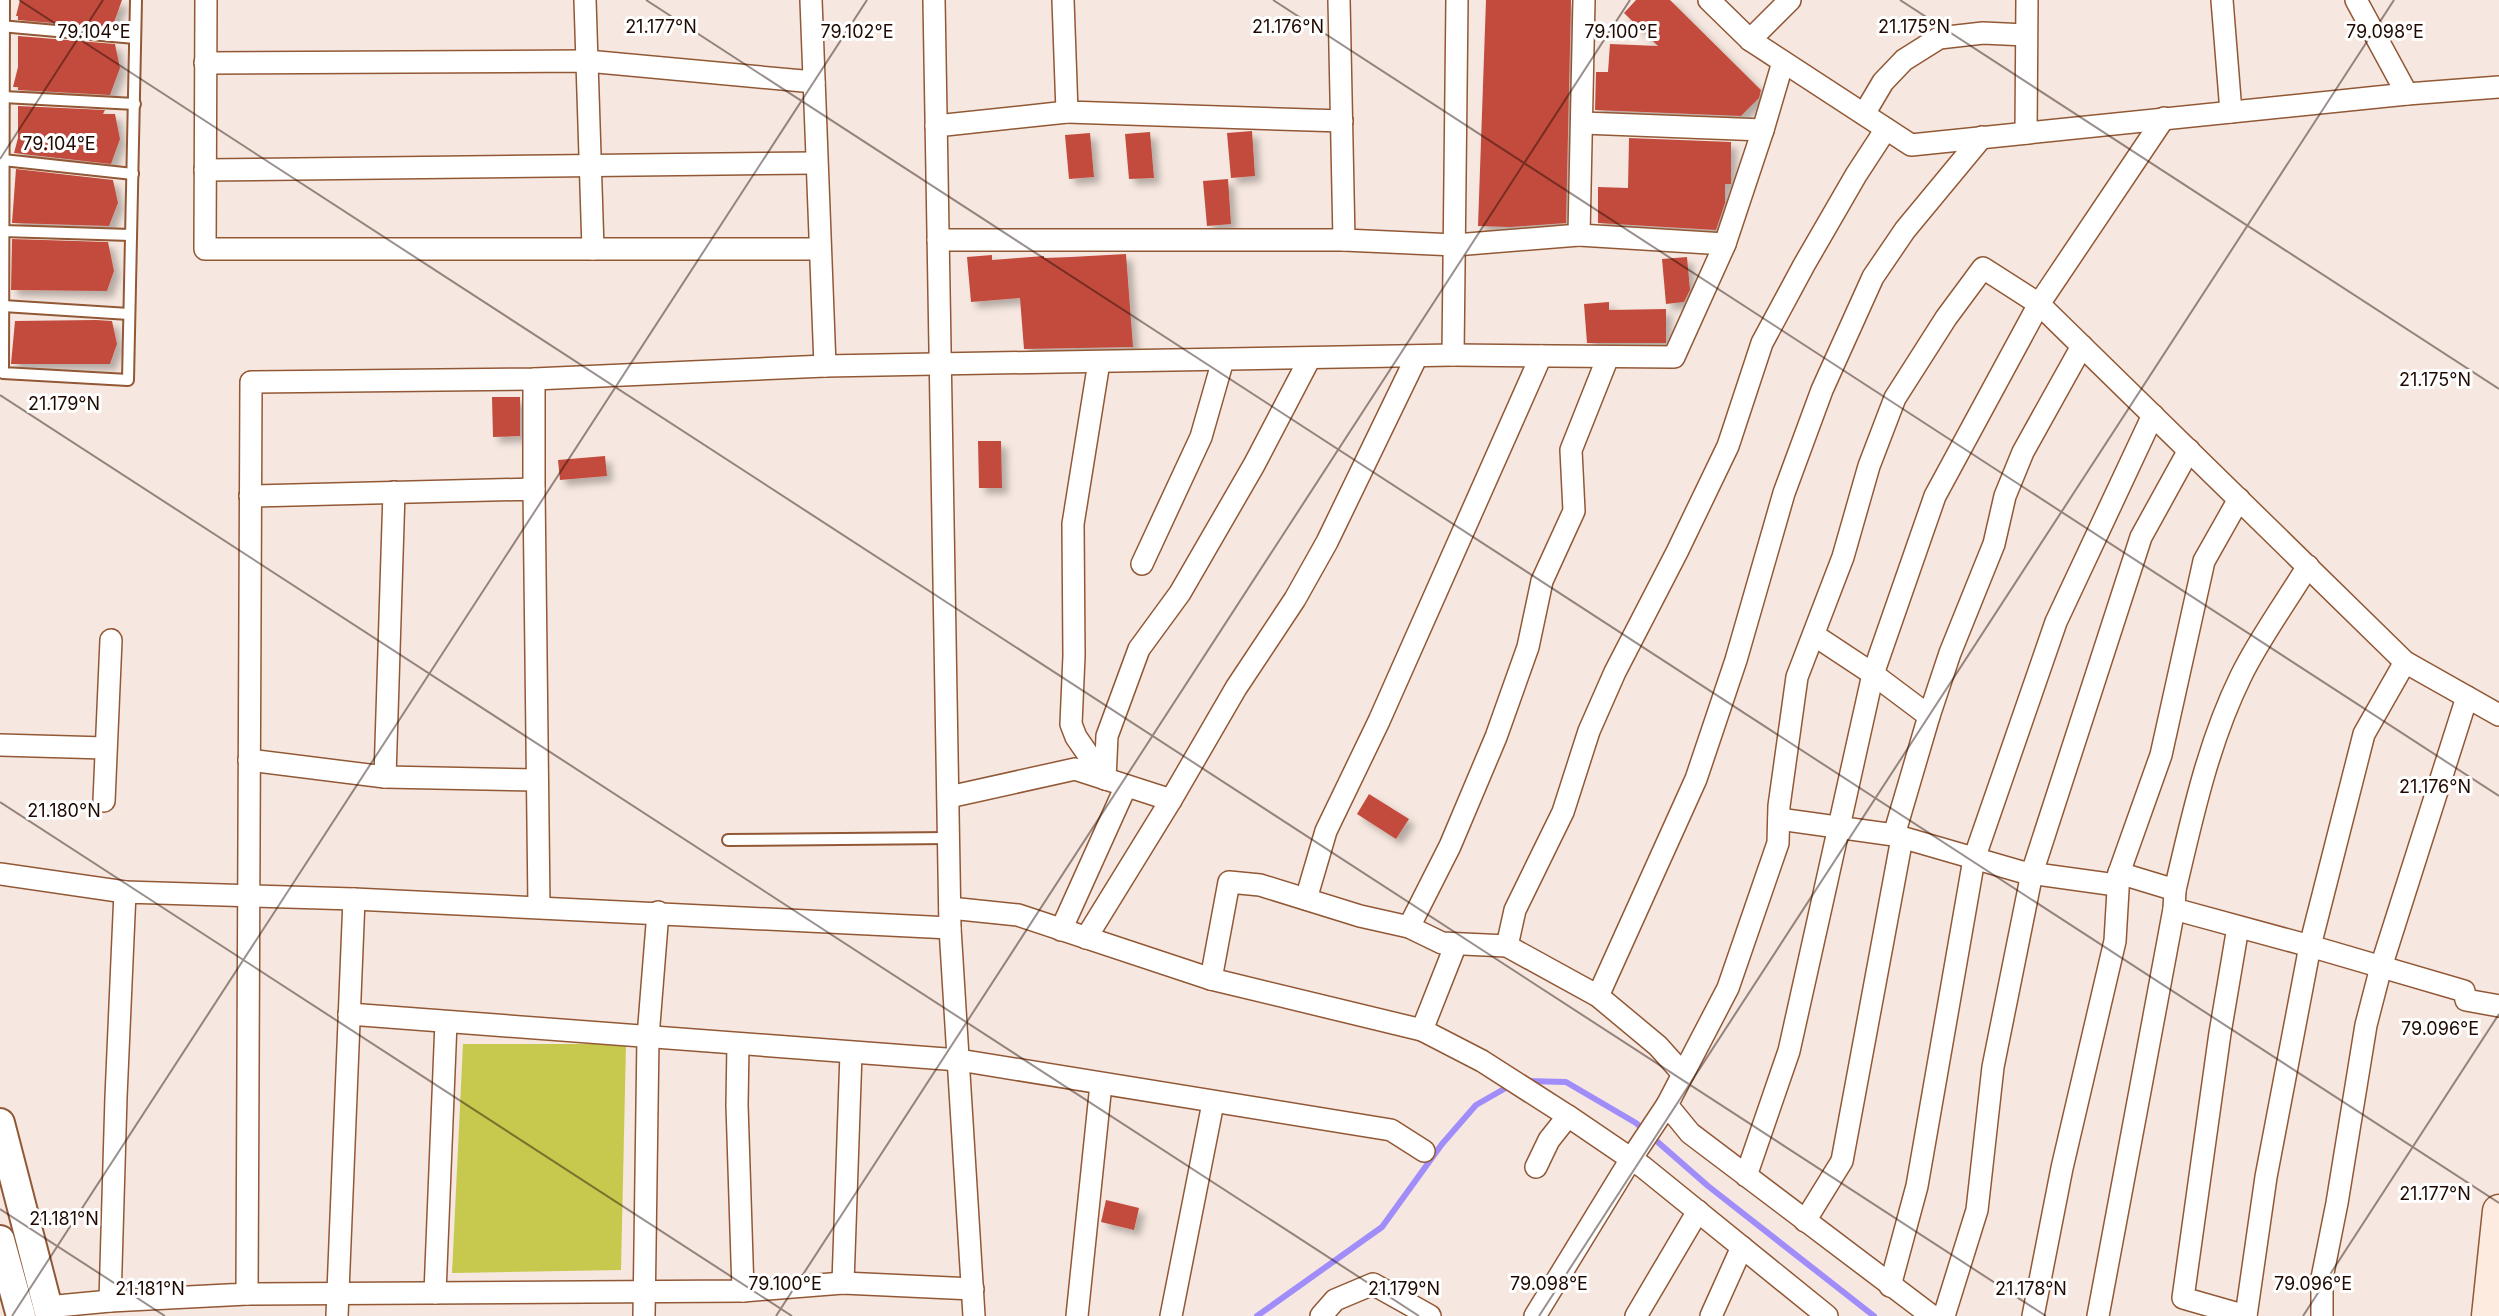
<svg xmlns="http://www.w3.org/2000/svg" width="2499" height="1316" font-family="Inter,sans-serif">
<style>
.green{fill:#c7c94f}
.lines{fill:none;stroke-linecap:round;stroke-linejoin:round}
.stream{stroke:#a18dfa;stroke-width:6}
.building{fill:#c24c3c;filter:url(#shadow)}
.service-casing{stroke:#925835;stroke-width:14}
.minor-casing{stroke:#925835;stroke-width:24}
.tertiary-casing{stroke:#925835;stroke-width:32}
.secondary-casing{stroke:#925835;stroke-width:35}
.service{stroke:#fff;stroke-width:10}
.minor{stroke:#fff;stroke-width:21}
.tertiary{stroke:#fff;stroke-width:28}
.secondary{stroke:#fdebe0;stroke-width:32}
.ticks{fill:none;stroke:#1f0900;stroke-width:2;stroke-opacity:0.45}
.ticks-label{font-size:18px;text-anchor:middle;fill:#1f0900;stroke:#fff;stroke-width:6;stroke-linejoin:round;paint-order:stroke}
</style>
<defs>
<filter id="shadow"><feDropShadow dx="6" dy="6" stdDeviation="3.5" flood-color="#0004"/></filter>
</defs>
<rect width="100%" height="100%" fill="#f6e8e0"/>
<path class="green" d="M463,1044H626L621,1270L452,1273Z"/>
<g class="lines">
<g class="stream">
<path d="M1527,1081L1566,1082L1636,1123L1708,1186L1874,1316"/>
<path d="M1257,1316L1382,1227L1442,1144L1476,1105L1511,1085"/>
</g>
</g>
<g class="building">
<path d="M20,0H122L112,28L18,20V16H16Z"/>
<path d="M1486,0H1571L1566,223L1510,227L1478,226Z"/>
<path d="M1636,0H1670L1761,90L1759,98L1741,116L1595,110L1596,72H1608L1610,44L1658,46L1624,13Z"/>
<path d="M18,36L115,44L120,68L110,95L18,90V87H13L18,67Z"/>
<path d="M18,106L105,110L103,114H115L120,139L111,164L14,153L18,138Z"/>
<path d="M1252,131L1255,176L1231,178L1227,133Z"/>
<path d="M1150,132L1154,178L1129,179L1125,134Z"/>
<path d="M1090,133L1094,177L1069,179L1065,135Z"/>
<path d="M1629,138L1731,142V184H1725V203L1716,230L1598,223V187L1628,188Z"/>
<path d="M16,169L113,180L118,203L109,226L12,223Z"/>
<path d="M1228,179L1231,224L1207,226L1203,181Z"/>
<path d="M12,239L108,242L114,271L107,291L11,290Z"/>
<path d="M1126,254L1133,347L1024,349L1020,298L971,302L967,257L992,255V260L1044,256V258L1071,257Z"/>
<path d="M1687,257L1690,290L1684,302L1666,304L1662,259Z"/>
<path d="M1609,302V310L1666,309V343H1587L1584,304Z"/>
<path d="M96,320L112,321L117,344L110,364H11L15,321Z"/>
<path d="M492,397H520V436L493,437Z"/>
<path d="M978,441H1001L1002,488H979Z"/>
<path d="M605,456L607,476L560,480L558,460Z"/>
<path d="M1369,794L1409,819L1396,839L1357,814Z"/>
<path d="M1106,1200L1139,1208L1134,1230L1101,1222Z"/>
</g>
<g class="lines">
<defs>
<g id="service">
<path d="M4,0L3,373L128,380L136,0"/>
<path d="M0,26L135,38"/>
<path d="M3,97L135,104"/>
<path d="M3,160L133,174"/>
<path d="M3,231L131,235"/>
<path d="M3,306L129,314"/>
<path d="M728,840L949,838"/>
</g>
<g id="minor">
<path d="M206,0L205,249H819"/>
<path d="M585,0L593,249"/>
<path d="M811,0L825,366"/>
<path d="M934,0L950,928L974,1316"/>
<path d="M1063,0L1067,112L1342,121"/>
<path d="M1339,0L1344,240"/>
<path d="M1709,0L1750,40L1911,145L2407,94L2499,87"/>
<path d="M2222,0L2231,112"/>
<path d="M2356,0L2407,94"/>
<path d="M1750,40L1790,0"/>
<path d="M205,63L587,61L814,82"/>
<path d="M1864,114L1883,82L1904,60L1939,38L1983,33L2026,35"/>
<path d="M2164,118L2039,304L2405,662L2499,715"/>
<path d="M1583,123L1763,130"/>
<path d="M936,126L1067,112"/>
<path d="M2026,133L2027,0"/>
<path d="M205,170L816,163"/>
<path d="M1579,235L1725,244L1763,130L1783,62"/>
<path d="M938,240H1344L1455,245L1579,235L1584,0"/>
<path d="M1453,355L1674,357L1725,244"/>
<path d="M1099,362L1073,524L1074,656L1071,724L1076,737L1105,779"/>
<path d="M534,379V489"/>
<path d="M394,492L385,777L536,780"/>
<path d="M250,496L534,489L539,907"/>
<path d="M1142,564L1201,437L1223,360"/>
<path d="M1814,635L1873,674L1929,716"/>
<path d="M0,745L105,748"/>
<path d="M249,760L385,777"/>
<path d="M1105,779L1107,736L1139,649L1180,593L1254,465L1310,358"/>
<path d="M949,797L1075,769L1171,800"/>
<path d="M104,801L111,640"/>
<path d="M1779,819L1894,835L2022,872L2116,885L2119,873L2175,890L2174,909L2310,946L2464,991L2466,1000L2499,1006"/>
<path d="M1894,835L1929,716L1950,653L1994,544L2005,496L2023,452L2082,346"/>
<path d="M0,874L125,892"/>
<path d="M2175,890C2192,818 2208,743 2241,676C2259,639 2286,602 2308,566"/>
<path d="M354,899L950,928"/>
<path d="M1306,899L1326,831L1379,721L1541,356"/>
<path d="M950,908L1018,915L1211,979L1229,882L1260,885L1360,916L1409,927L1442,943L1507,946L1598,996L1658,1046L1683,1074"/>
<path d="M1409,927L1450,846L1496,737L1528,647L1542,581L1574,511L1571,450L1608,357"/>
<path d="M2238,927L2220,1033L2183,1298L2246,1316"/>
<path d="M1061,930L1126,786"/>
<path d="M1086,938L1171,800L1236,688L1295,599L1327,542L1417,356"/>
<path d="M1507,946L1515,910L1563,812L1589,731L1615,672L1677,552L1728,446L1762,343L1804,265L1856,175L1886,129"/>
<path d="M1211,979L1422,1030L1456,944"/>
<path d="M1598,996L1696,779L1736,660L1784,493L1822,390L1873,277L1905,230L1982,137"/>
<path d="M349,1014L959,1060L1391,1130L1424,1151"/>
<path d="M1422,1030L1482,1061L1568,1116"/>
<path d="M738,1044L737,1105L743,1291"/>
<path d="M1536,1167L1549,1140L1568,1116L1643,1167L1827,1316"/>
<path d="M1746,1176L1789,1051L1873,674L1935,496L2039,304L1983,268L1946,318L1895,398L1869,466L1843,557L1797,677L1779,806L1778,843L1728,988L1667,1105L1690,1133L1932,1316"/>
<path d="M1805,1221L1842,1161L1902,838"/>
<path d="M843,1283L851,1053"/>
<path d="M1890,1286L1917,1186L1974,859L2056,622L2153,415"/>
<path d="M435,1293L446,1022"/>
<path d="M247,1294L743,1291L843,1283L973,1289"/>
<path d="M110,1301L116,1097L125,892L354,899L337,1316"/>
<path d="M47,1307L110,1301L247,1294L251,382L534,379L825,366L1453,355L1457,0"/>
<path d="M644,1316L648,1037L658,912"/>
<path d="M1077,1316L1101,1084"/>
<path d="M1171,1316L1213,1103"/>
<path d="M1321,1316L1335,1300L1373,1284L1430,1316"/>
<path d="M1535,1316L1631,1159L1667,1105"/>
<path d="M1636,1316L1698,1211"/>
<path d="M1711,1316L1742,1247"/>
<path d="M1944,1316L1977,1210L1993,1067L2032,873L2141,537L2189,450"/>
<path d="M2033,1316L2062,1168L2115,941L2119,873L2161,755L2204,561L2239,499"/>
<path d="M2098,1316L2174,909"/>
<path d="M2246,1316L2266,1177L2310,946L2364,734L2405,662"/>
<path d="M2322,1316V1278L2337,1203L2366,1025L2381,967L2467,697"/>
</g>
<g id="tertiary">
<path d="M0,1123L50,1316"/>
<path d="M0,1240L21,1316"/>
</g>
<path id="secondary" d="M2488,1316L2499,1211"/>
</defs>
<use href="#service" class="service-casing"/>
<use href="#minor" class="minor-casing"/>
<use href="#tertiary" class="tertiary-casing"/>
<use href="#secondary" class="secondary-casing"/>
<use href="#service" class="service"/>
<use href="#minor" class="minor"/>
<use href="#tertiary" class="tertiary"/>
<use href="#secondary" class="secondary"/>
</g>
<path class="ticks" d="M19,0L2046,1316M646,0L2499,1203M1273,0L2499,796M1900,0L2499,389M0,159L103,0M0,395L1419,1316M0,802L792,1316M0,1209L165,1316M12,1316L867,0M776,1316L1630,0M1539,1316L2394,0M2303,1316L2499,1014"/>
<g class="ticks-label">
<text x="661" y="33">21.177°N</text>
<text x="1288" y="33">21.176°N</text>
<text x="1914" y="33">21.175°N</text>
<text x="94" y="38">79.104°E</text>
<text x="857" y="38">79.102°E</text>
<text x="1621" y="38">79.100°E</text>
<text x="2385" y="38">79.098°E</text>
<text x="59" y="150">79.104°E</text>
<text x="2435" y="386">21.175°N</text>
<text x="64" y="410">21.179°N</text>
<text x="2435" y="793">21.176°N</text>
<text x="64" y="817">21.180°N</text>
<text x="2440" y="1035">79.096°E</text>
<text x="2435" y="1200">21.177°N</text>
<text x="64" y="1225">21.181°N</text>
<text x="785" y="1290">79.100°E</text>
<text x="1549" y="1290">79.098°E</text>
<text x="2313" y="1290">79.096°E</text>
<text x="150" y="1295">21.181°N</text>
<text x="1404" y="1295">21.179°N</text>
<text x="2031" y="1295">21.178°N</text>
</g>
</svg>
